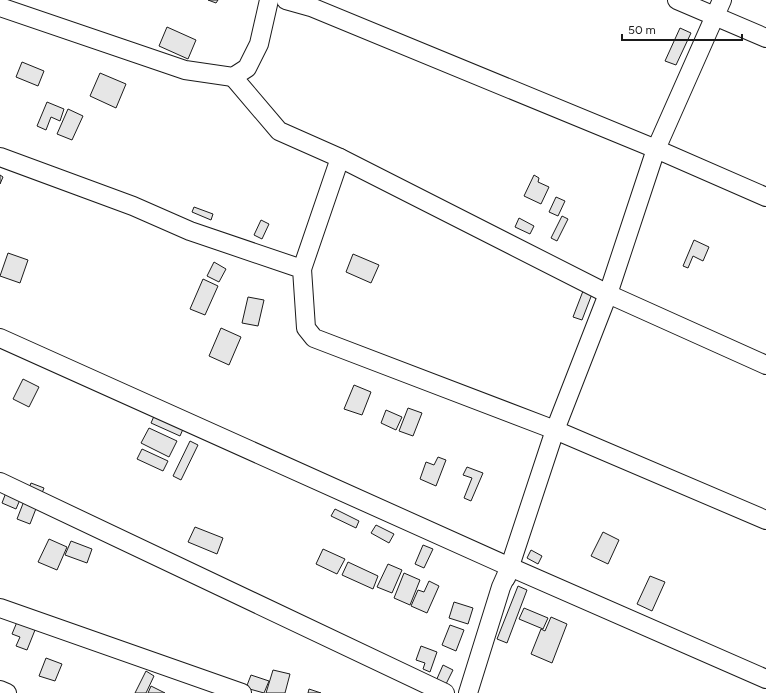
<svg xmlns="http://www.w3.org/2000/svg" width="766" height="693" font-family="Figtree,sans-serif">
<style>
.building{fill:#e6e6e6;stroke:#1a1a1a}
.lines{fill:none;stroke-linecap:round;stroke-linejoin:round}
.minor-casing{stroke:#1a1a1a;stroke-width:20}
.minor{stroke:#fff;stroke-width:18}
</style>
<rect width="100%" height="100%" fill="#fff"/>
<g class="building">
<path d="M208,0H218L216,3Z"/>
<path d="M167,27L196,40L188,59L159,46Z"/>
<path d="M680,28L691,33L676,65L665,61Z"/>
<path d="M22,62L44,71L38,86L16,77Z"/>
<path d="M100,73L126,84L116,108L90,96Z"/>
<path d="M47,102L64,109L60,121L51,117L46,130L37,126Z"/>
<path d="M68,109L83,116L72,140L57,134Z"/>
<path d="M0,175L3,177L0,184Z"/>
<path d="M534,175L539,178L538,182L549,187L541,204L524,196Z"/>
<path d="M556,197L565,201L558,216L549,212Z"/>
<path d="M194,207L213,214L211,220L192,212Z"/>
<path d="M562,216L568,219L557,241L551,238Z"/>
<path d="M519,218L534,226L530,234L515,227Z"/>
<path d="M261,220L269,224L262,239L254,235Z"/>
<path d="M694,240L709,247L703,261L693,256L688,268L683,266Z"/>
<path d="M8,253L28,260L20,283L0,276Z"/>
<path d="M353,254L379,265L371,283L346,272Z"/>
<path d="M214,262L226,269L219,282L207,276Z"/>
<path d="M203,279L218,286L205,315L190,309Z"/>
<path d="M583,291L592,294L582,320L573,317Z"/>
<path d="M248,297L264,300L258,326L242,323Z"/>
<path d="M221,328L241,337L229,365L209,356Z"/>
<path d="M23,379L39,387L29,407L13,399Z"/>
<path d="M354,385L371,392L362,415L344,409Z"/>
<path d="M158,407L187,420L180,436L151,423Z"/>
<path d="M408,408L422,413L413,436L399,431Z"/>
<path d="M386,410L402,417L396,430L381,423Z"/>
<path d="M149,428L177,441L169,457L141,443Z"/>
<path d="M190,441L198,445L181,480L173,476Z"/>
<path d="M142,449L168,461L163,471L137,459Z"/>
<path d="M438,457L446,460L436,486L420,479L426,462L434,465Z"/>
<path d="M467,467L483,473L471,501L464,498L472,478L463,475Z"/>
<path d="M10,482L25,488L16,509L2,503Z"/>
<path d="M31,483L44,488L30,524L17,519Z"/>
<path d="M335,509L359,521L356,528L331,516Z"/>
<path d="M376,525L394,534L389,543L371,533Z"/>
<path d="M195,527L223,538L217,554L188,542Z"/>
<path d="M603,532L619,540L608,564L591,556Z"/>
<path d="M49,539L67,547L57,570L38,562Z"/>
<path d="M71,541L92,549L87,563L65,555Z"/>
<path d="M423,545L433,549L424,568L415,564Z"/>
<path d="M323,549L345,559L337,574L316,564Z"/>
<path d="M531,550L542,556L538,564L527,558Z"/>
<path d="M348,562L378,576L373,589L342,575Z"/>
<path d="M388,564L402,570L392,593L377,587Z"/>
<path d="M404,573L420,580L410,605L394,598Z"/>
<path d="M650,576L665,582L652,611L637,604Z"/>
<path d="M429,581L439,586L427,613L411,606L418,590L424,592Z"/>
<path d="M518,586L527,590L507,643L497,639Z"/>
<path d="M454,602L473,608L468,624L449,618Z"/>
<path d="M524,608L548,618L543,629L519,619Z"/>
<path d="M551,617L567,624L552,663L531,654L541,629L545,631Z"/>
<path d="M17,622L35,630L27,650L16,646L20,637L12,634Z"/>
<path d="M450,625L464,630L456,651L442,645Z"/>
<path d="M421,646L437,652L430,672L423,669L425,663L416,660Z"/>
<path d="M46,658L62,664L55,681L39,676Z"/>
<path d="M443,665L453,670L445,686L436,681Z"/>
<path d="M273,670L290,674L285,693H266Z"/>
<path d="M146,671L154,676L146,693H135Z"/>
<path d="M251,675L269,681L264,693L246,688Z"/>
<path d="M151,686L165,693H148Z"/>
<path d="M309,689L321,693H308Z"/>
</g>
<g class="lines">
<defs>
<g id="minor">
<path d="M286,0L311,7L656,149L766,197"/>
<path d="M677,0L766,38"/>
<path d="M0,7L185,70L233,77L247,68L259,44L269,0"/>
<path d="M233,77L279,131L340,158L608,294L766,365"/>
<path d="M0,157L133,206L190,231L302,269L306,328L314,338L555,430L766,520"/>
<path d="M302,269L340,158"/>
<path d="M0,338L510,567L506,578"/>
<path d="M0,482L445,693"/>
<path d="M510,567L766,679"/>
<path d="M0,608L242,693"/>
<path d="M0,690L7,693"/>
<path d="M468,693L501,587L509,569L555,430L608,294L656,149L722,0"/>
</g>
</defs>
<use href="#minor" class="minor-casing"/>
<use href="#minor" class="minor"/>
</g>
<path d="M622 34v6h120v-6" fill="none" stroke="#1a1a1a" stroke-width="2"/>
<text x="628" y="34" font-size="12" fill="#1a1a1a" stroke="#ffffff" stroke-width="3" paint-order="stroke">50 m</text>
</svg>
